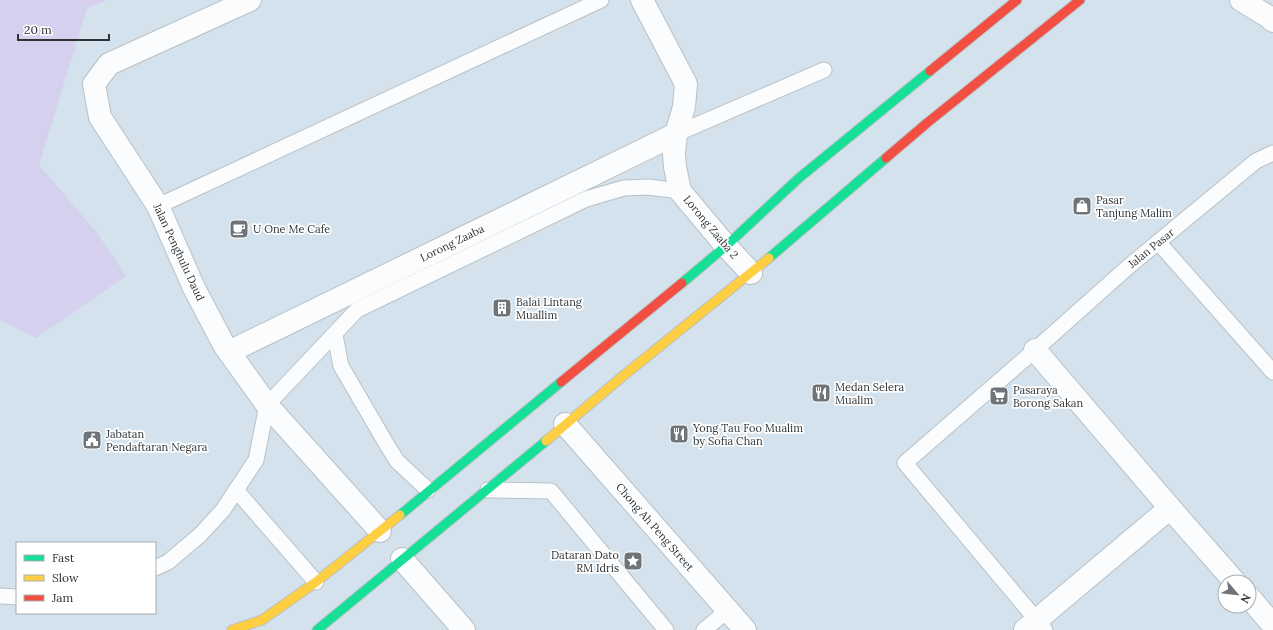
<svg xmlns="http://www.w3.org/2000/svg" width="1273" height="630" font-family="Lora,serif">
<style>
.built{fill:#d3e2ec;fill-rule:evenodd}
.green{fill:#d4d0ee}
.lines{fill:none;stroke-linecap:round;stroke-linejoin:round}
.lane-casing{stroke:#bac0c4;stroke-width:17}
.street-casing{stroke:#bac0c4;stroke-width:24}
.fast-casing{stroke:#bac0c4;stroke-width:11}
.slow-casing{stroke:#bac0c4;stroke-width:11}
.jam-casing{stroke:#bac0c4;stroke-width:11}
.lane{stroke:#fbfcfd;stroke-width:15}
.street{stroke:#fbfcfd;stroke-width:22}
.fast{stroke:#16e098;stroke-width:9}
.slow{stroke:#ffcf43;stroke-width:9}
.jam{stroke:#f24e42;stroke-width:9}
.labels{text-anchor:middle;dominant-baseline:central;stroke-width:3.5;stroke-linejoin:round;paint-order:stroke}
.poi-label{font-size:11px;fill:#2e3337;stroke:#fff;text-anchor:start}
.street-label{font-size:11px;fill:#2e3337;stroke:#fff}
</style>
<rect width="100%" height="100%" fill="#e6edf3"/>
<path class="built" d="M0,0H1273V630H0ZM17,543H155V613H17ZM1225,582H1249V606H1225Z"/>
<path class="green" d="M0,0H107L87,8L39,165L97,233L126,276L36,338L0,320Z"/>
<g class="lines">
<defs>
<g id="lane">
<path d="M676,134L824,70"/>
<path d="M158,206L601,0"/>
<path d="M1158,242L1273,372"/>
<path d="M335,335L341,366L387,445L397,461L428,490"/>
<path d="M236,490L316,582"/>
<path d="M488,490L551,491L666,630"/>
<path d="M155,568L168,562L200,535L223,510L256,460L267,405L357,310L586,199L624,188L648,187L680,191"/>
<path d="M0,596L17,597"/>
<path d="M704,630L728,610"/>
<path d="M1045,630L905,463L1035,350L1128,267L1256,161L1273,153"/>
</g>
<g id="street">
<path d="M250,0L109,64L94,84L100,117L158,206L194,288L224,345L267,405L380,531"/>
<path d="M642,0L686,84L684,107L676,134L674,153L675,167L680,191L726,246L751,273"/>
<path d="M1241,0L1269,17L1273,21"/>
<path d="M1035,350L1170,508L1235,582"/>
<path d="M229,352L676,134"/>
<path d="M565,424L745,630"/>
<path d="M402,559L464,630"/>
<path d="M1249,597L1273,625"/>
<path d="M1025,630L1170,508"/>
</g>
<g id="fast">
<path d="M769,258L886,158"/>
<path d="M682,283L726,246L799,178L930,71"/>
<path d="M400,515L561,382"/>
<path d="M317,630L546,441"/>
</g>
<g id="slow">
<path d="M546,441L623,376L769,258"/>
<path d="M232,630L262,620L316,582L400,515"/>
</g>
<g id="jam">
<path d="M930,71L1017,0"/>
<path d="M886,158L927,123L1080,0"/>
<path d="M561,382L682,283"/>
</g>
</defs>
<use href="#lane" class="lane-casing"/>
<use href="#street" class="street-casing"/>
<use href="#fast" class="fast-casing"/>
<use href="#slow" class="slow-casing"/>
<use href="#jam" class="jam-casing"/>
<use href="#lane" class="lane"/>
<use href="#street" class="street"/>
<use href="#fast" class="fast"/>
<use href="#slow" class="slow"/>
<use href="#jam" class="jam"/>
</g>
<defs>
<symbol id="shop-square" viewBox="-11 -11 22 22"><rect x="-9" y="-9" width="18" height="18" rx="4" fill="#6e7479" stroke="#fff"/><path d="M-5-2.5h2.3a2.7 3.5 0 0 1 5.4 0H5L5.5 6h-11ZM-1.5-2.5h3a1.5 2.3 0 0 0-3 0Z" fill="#fff"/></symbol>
<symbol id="cafe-square" viewBox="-11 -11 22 22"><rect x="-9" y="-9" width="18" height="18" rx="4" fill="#6e7479" stroke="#fff"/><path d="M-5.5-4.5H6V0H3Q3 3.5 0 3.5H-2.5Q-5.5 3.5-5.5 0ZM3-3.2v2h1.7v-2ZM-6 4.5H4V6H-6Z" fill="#fff"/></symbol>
<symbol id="building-square" viewBox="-11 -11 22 22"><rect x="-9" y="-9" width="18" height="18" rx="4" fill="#6e7479" stroke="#fff"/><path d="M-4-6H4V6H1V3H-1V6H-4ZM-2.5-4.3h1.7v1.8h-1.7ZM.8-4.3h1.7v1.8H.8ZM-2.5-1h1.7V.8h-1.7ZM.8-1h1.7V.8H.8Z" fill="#fff"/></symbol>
<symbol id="restaurant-square" viewBox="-11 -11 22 22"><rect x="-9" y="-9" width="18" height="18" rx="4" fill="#6e7479" stroke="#fff"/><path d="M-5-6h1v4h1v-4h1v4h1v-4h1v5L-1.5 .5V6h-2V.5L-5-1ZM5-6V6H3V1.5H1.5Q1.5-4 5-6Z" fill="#fff"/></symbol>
<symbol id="supermarket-square" viewBox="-11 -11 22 22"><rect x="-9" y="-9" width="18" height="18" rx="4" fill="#6e7479" stroke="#fff"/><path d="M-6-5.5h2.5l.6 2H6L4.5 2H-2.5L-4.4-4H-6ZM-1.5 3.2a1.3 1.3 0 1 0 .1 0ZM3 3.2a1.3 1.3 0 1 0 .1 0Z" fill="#fff"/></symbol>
<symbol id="civic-square" viewBox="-11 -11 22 22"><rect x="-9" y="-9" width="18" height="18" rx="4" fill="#6e7479" stroke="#fff"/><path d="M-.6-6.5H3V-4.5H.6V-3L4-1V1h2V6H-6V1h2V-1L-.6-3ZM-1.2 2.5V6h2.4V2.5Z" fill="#fff"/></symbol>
<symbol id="sight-square" viewBox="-11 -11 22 22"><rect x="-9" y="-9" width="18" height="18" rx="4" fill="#6e7479" stroke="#fff"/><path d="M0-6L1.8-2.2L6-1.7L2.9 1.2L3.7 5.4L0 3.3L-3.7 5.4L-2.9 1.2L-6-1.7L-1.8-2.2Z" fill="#fff"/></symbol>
</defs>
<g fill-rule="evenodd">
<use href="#shop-square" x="1071" y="195" width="22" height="22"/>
<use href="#cafe-square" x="228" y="218" width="22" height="22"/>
<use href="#building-square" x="491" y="297" width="22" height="22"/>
<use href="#restaurant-square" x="810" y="382" width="22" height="22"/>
<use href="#supermarket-square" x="988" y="385" width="22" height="22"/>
<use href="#restaurant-square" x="668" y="423" width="22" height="22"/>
<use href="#civic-square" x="81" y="429" width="22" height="22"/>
<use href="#sight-square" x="622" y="550" width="22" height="22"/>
</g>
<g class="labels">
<g class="poi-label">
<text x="1096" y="200">Pasar<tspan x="1096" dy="13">Tanjung Malim</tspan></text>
<text x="253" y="229">U One Me Cafe</text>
<text x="516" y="302">Balai Lintang<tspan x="516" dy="13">Muallim</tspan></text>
<text x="835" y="387">Medan Selera<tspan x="835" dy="13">Mualim</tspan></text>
<text x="1013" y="390">Pasaraya<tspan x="1013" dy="13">Borong Sakan</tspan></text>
<text x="693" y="428">Yong Tau Foo Mualim<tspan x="693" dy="13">by Sofia Chan</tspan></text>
<text x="106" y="434">Jabatan<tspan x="106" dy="13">Pendaftaran Negara</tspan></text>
<text x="619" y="555" text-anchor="end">Dataran Dato<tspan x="619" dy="13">RM Idris</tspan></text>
</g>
<g class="street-label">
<text transform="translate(711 227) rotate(50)">Lorong Zaaba 2</text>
<text transform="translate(452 243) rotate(-26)">Lorong Zaaba</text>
<text transform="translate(1151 248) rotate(-39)">Jalan Pasar</text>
<text transform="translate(179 252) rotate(65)">Jalan Penghulu Daud</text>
<text transform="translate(655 527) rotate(49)">Chong Ah Peng Street</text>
</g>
</g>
<rect x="16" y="542" width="140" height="72" fill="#ffffff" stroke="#abadaf"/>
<rect x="24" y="555" width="20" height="6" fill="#16e098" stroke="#abadaf"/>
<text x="52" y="562" font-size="12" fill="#2e3337">Fast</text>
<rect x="24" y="575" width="20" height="6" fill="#ffcf43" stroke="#abadaf"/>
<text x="52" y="582" font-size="12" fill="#2e3337">Slow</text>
<rect x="24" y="595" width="20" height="6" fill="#f24e42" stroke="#abadaf"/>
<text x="52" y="602" font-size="12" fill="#2e3337">Jam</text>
<g transform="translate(1237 594) rotate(118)"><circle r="19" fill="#ffffff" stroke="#abadaf"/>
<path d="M0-3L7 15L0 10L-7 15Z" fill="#6e7479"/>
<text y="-6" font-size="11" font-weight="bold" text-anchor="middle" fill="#2e3337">N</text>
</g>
<path d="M18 34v6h91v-6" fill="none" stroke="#2e3337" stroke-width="2"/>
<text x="24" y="34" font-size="12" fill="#2e3337" stroke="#ffffff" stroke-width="3" paint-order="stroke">20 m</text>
</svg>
